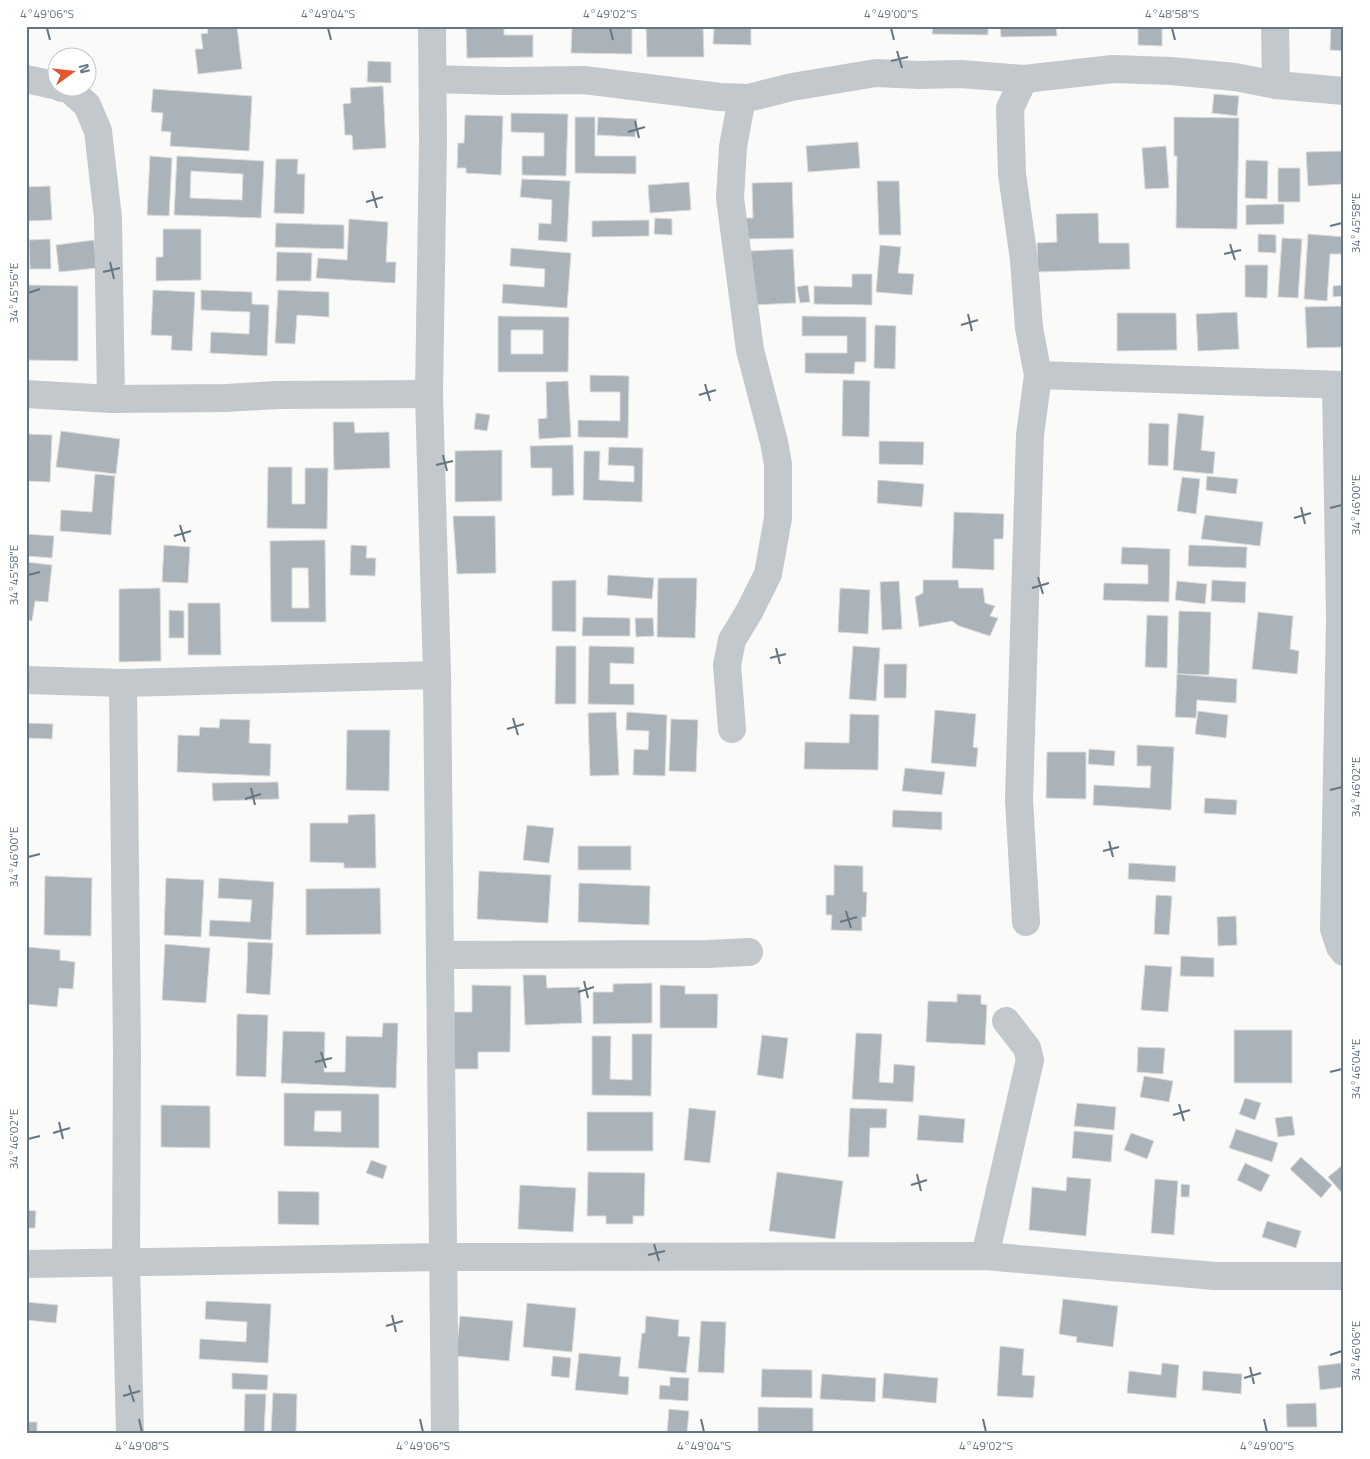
<svg xmlns="http://www.w3.org/2000/svg" width="1370" height="1459" font-family="'Titillium Web',sans-serif">
<style>
.building{fill:#aab3b9;stroke:#dcdcda;fill-rule:evenodd}
.lines{fill:none;stroke-linecap:round;stroke-linejoin:round}
.minor{stroke:#c3c8cc;stroke-width:28}
.ticks{fill:none;stroke:#657683;stroke-width:2}
.neatline{fill:none;stroke:#657683;stroke-width:2}
.ticks-label{font-size:12px;text-anchor:middle;fill:#657683}
</style>
<rect width="100%" height="100%" fill="#fafaf8"/>
<g class="building">
<path d="M207,26H237L242,69L198,74L195,49H203L201,34L208,33Z"/>
<path d="M466,26H504V35H533V57L467,58Z"/>
<path d="M572,26H632V54L571,53Z"/>
<path d="M646,26H703L704,57H647Z"/>
<path d="M714,26H751V45L713,44Z"/>
<path d="M933,26H988V35L932,34Z"/>
<path d="M1000,26H1056L1057,36L1001,37Z"/>
<path d="M1138,26H1162V46L1138,45Z"/>
<path d="M1331,26H1344V51L1330,50Z"/>
<path d="M368,61L391,62V83L367,82Z"/>
<path d="M383,86L386,148L353,150L352,135H345L343,104L351,103L350,88Z"/>
<path d="M153,89L252,96L249,151L170,146L171,132L161,131L163,113L151,112Z"/>
<path d="M1214,94L1239,96L1237,116L1212,113Z"/>
<path d="M511,113L568,114L566,176L522,175V156H544V133L511,132Z"/>
<path d="M465,115L503,116L501,175L466,173V168H457L458,143H464Z"/>
<path d="M575,117H595V156H636V174L575,173Z"/>
<path d="M598,117L637,119L635,137L597,135Z"/>
<path d="M1174,117L1239,118L1237,229L1176,228L1177,156H1174Z"/>
<path d="M858,142L860,168L808,172L806,146Z"/>
<path d="M1166,146L1169,188L1145,189L1142,148Z"/>
<path d="M1344,151V184L1308,186L1306,152Z"/>
<path d="M150,156L172,158L169,216L147,215Z"/>
<path d="M177,156L264,161L261,218L174,215ZM191,171L243,174L242,200L190,198Z"/>
<path d="M276,159H298L297,174H305L304,214L274,213Z"/>
<path d="M1246,160L1268,161L1267,199L1245,198Z"/>
<rect x="1278" y="168" width="22" height="34"/>
<path d="M522,179L570,181L567,242L538,240L539,223L551,224L552,200L520,197Z"/>
<path d="M877,181H899L901,235H879Z"/>
<path d="M689,182L691,210L650,213L648,185Z"/>
<path d="M792,182L794,238L744,239V218H753L752,183Z"/>
<path d="M50,186L52,220L27,221L26,187Z"/>
<path d="M1284,204V224L1246,225V205Z"/>
<path d="M1098,213L1099,243H1129L1130,269L1038,272L1037,243L1057,242L1056,214Z"/>
<path d="M655,218L672,219V235L654,234Z"/>
<path d="M349,219L388,222L386,262H396L395,283L316,278L318,258L347,260Z"/>
<path d="M649,220V236L592,237V221Z"/>
<path d="M276,223L344,225V249L275,247Z"/>
<path d="M163,229H201V280L156,281V257H163Z"/>
<path d="M1258,234L1276,235V253L1258,252Z"/>
<path d="M1308,234L1344,237V254H1330L1327,301L1304,299Z"/>
<path d="M1282,238L1302,239L1298,298L1278,297Z"/>
<path d="M50,239L51,269H30L29,240Z"/>
<path d="M94,240L97,268L59,272L56,245Z"/>
<path d="M880,245L901,247L898,273L914,274L912,295L876,292Z"/>
<path d="M511,248L571,253L567,308L502,303L503,284L544,287L545,269L510,266Z"/>
<path d="M793,249L796,303L753,305L750,251Z"/>
<path d="M277,252L312,253L311,281H276Z"/>
<path d="M1245,265H1268L1267,298L1245,297Z"/>
<path d="M852,274H872V305L814,304V286L852,287Z"/>
<path d="M28,285L78,286V361L27,360Z"/>
<path d="M808,285L810,302L800,303L797,287Z"/>
<path d="M1343,285L1344,296L1333,297V286Z"/>
<path d="M153,290L195,292L192,351L171,350L172,336L151,335Z"/>
<path d="M201,290L252,292V304L269,305L267,356L210,353L211,332L249,334L250,312L201,310Z"/>
<path d="M278,290L329,292V317L297,315L295,344L275,343Z"/>
<path d="M1344,306V347L1307,348L1305,307Z"/>
<path d="M1237,312L1239,349L1198,351L1196,314Z"/>
<path d="M1117,313H1176L1177,350L1117,351Z"/>
<path d="M498,316L569,317L568,372H498ZM511,330H543V354H511Z"/>
<path d="M802,316L866,317V362H855L854,374L805,373V353H847V336H802Z"/>
<path d="M875,325L896,326L895,369L874,368Z"/>
<path d="M590,375L629,376L628,438L578,437V420L620,421V392H590Z"/>
<path d="M843,380L870,381L869,437L842,436Z"/>
<path d="M568,381L571,437L539,439L538,419L547,418L546,382Z"/>
<path d="M476,413L490,415L487,431L474,429Z"/>
<path d="M1178,413L1204,416L1201,450L1215,452L1213,474L1173,470Z"/>
<path d="M333,422H354L355,433L389,432L390,468L334,470Z"/>
<path d="M1149,423L1169,424L1168,466L1148,465Z"/>
<path d="M61,431L120,439L116,474L56,467Z"/>
<path d="M26,434L52,435L50,482L26,481Z"/>
<path d="M879,441L924,442L923,465L879,464Z"/>
<path d="M573,445L574,495L552,496V468H531L530,446Z"/>
<path d="M609,447L643,448L642,502L583,500L584,451H600L599,480L634,482V466L608,465Z"/>
<path d="M502,450V501L455,502V451Z"/>
<path d="M268,467H292V504H305V468H328L327,529L267,528Z"/>
<path d="M95,474L115,476L111,535L60,531L61,510L92,512Z"/>
<path d="M1207,476L1238,479L1236,494L1206,490Z"/>
<path d="M1182,477L1200,479L1196,514L1177,511Z"/>
<path d="M878,480L924,484L922,507L877,503Z"/>
<path d="M954,512L1004,514L1003,539H994V570L952,568Z"/>
<path d="M1205,515L1263,522L1260,546L1201,539Z"/>
<path d="M453,516H495L496,573L457,574Z"/>
<path d="M26,534L54,536L52,558L26,556Z"/>
<path d="M325,540L326,622H271L270,541ZM292,568H308L309,608H292Z"/>
<path d="M164,545L190,547L188,583L162,582Z"/>
<path d="M351,545L367,546L366,558H376L375,576L350,575Z"/>
<path d="M1189,545L1247,547L1246,568L1188,566Z"/>
<path d="M1122,547L1170,549L1169,602L1103,600L1104,583L1148,584V565L1121,564Z"/>
<path d="M26,562L52,565L48,602L35,601L32,621L26,620Z"/>
<path d="M608,575L654,578L652,599L607,595Z"/>
<path d="M658,578H697L695,638L657,637Z"/>
<path d="M576,580V632L552,631V581Z"/>
<path d="M923,580H958L959,588H983L985,603L995,606L990,616L998,618L990,636L959,626L952,621L919,627L915,597L923,593Z"/>
<path d="M1212,580L1246,582L1245,603L1211,601Z"/>
<path d="M899,581L902,629L882,630L880,582Z"/>
<path d="M1177,581L1207,584L1205,604L1175,600Z"/>
<path d="M160,588L161,661L119,662V589Z"/>
<path d="M840,588L870,590L868,634L838,632Z"/>
<path d="M188,603H220L221,655H188Z"/>
<path d="M169,610L184,611V638H169Z"/>
<path d="M1179,611L1211,612L1209,675L1177,674Z"/>
<path d="M1258,612L1293,616L1290,649L1299,651L1297,674L1252,669Z"/>
<path d="M1147,615L1168,616L1167,668L1145,667Z"/>
<path d="M583,617L630,618V636H582Z"/>
<path d="M635,618H653L654,636L636,637Z"/>
<path d="M556,646H576V704H555Z"/>
<path d="M589,646L634,647V664L610,663V684H634V705L588,704Z"/>
<path d="M853,646L880,648L876,701L849,699Z"/>
<path d="M884,664H907L906,698H884Z"/>
<path d="M1177,674L1237,679L1236,703L1197,700L1196,718L1175,717Z"/>
<path d="M935,710L976,714L973,747L978,748L976,767L931,763Z"/>
<path d="M1198,711L1228,715L1226,738L1195,734Z"/>
<path d="M616,712L619,775L590,776L588,713Z"/>
<path d="M627,712L667,715L665,776L633,775L634,749L648,750L649,731L626,730Z"/>
<path d="M850,714L879,715L878,770L804,769L805,742L849,743Z"/>
<path d="M220,719L250,720L249,743L271,744L270,776L177,772L178,735L199,736L200,727L219,728Z"/>
<path d="M671,719L698,720L696,772L669,771Z"/>
<path d="M26,723L53,724L52,739L26,738Z"/>
<path d="M347,730H390L389,791L346,790Z"/>
<path d="M1137,745L1174,747L1171,810L1093,805L1094,785L1150,788L1151,766H1137Z"/>
<path d="M1089,749L1115,751L1114,766L1088,764Z"/>
<path d="M1047,752H1086V799L1046,798Z"/>
<path d="M905,768L945,772L942,795L902,791Z"/>
<path d="M278,782L279,799L213,801L212,783Z"/>
<path d="M1205,798L1237,800L1236,815L1204,813Z"/>
<path d="M893,810L942,812V830L892,827Z"/>
<path d="M375,814L376,868H344V863L310,862V823H348V815Z"/>
<path d="M527,825L554,828L549,863L523,860Z"/>
<rect x="578" y="846" width="53" height="24"/>
<path d="M1129,863L1176,866L1175,882L1128,879Z"/>
<path d="M834,865L863,866V892H867L866,917H862V931L831,930L832,915H826V895H834Z"/>
<path d="M479,871L551,875L548,923L477,919Z"/>
<path d="M45,876L92,878L91,936L44,935Z"/>
<path d="M166,878L204,880L201,937L164,935Z"/>
<path d="M219,878L274,882L271,940L209,936L210,920L250,922L252,900L218,898Z"/>
<path d="M579,883L650,886L649,925L578,922Z"/>
<path d="M380,888L381,934L306,935V889Z"/>
<path d="M1156,895L1172,896L1169,935L1154,934Z"/>
<path d="M1236,916L1237,945L1218,946L1217,917Z"/>
<path d="M248,942L273,943L270,995L246,993Z"/>
<path d="M165,944L210,948L206,1003L162,1000Z"/>
<path d="M27,947L60,950V960L75,962L73,989L59,988L57,1007L26,1004Z"/>
<path d="M1181,956L1214,958V977L1180,976Z"/>
<path d="M1145,965L1172,967L1168,1012L1141,1010Z"/>
<path d="M523,975H546L547,988L580,987L582,1023L525,1025Z"/>
<path d="M652,983V1023L593,1024V992H613V984Z"/>
<path d="M472,985L511,986L510,1052H478V1069H446L447,1012H472Z"/>
<path d="M660,985L685,986V994H718L717,1028H660Z"/>
<path d="M957,994L981,995V1004L987,1005L985,1045L926,1042L928,1001L957,1002Z"/>
<path d="M237,1014L268,1015L266,1077L236,1076Z"/>
<path d="M383,1023H398L396,1088L281,1083L283,1031L325,1032L324,1072H345L346,1036L382,1037Z"/>
<rect x="1234" y="1030" width="58" height="53"/>
<path d="M856,1033L882,1034L879,1082L893,1083L894,1064L915,1066L913,1102L852,1099Z"/>
<path d="M632,1034H652L651,1096L592,1095V1036H611L610,1079L632,1080Z"/>
<path d="M762,1035L788,1038L783,1079L757,1075Z"/>
<path d="M1138,1047L1165,1048L1163,1074L1137,1072Z"/>
<path d="M1144,1076L1173,1081L1169,1102L1140,1097Z"/>
<path d="M284,1093L379,1094V1148L284,1146ZM315,1111H341V1132L314,1131Z"/>
<path d="M1245,1098L1261,1103L1255,1120L1239,1114Z"/>
<path d="M1077,1103L1116,1107L1114,1130L1074,1126Z"/>
<path d="M161,1105L210,1106V1148L161,1147Z"/>
<path d="M689,1108L716,1111L710,1163L684,1160Z"/>
<path d="M850,1108L887,1109L886,1128H870L869,1157H848Z"/>
<rect x="587" y="1112" width="66" height="39"/>
<path d="M919,1115L965,1119L963,1143L917,1140Z"/>
<path d="M1292,1116L1295,1135L1278,1137L1275,1118Z"/>
<path d="M1236,1129L1278,1143L1272,1162L1229,1148Z"/>
<path d="M1074,1131L1113,1135L1111,1162L1072,1158Z"/>
<path d="M1131,1133L1154,1141L1147,1159L1124,1150Z"/>
<path d="M1301,1157L1332,1185L1321,1198L1290,1169Z"/>
<path d="M371,1160L387,1166L383,1179L366,1173Z"/>
<path d="M1245,1163L1270,1175L1261,1192L1237,1180Z"/>
<path d="M1344,1164V1192L1342,1193L1328,1177Z"/>
<path d="M588,1172L645,1173L644,1216H633V1224H606V1216H587Z"/>
<path d="M777,1172L843,1181L835,1239L769,1231Z"/>
<path d="M1067,1177L1091,1179L1086,1236L1029,1230L1032,1187L1066,1191Z"/>
<path d="M1155,1179L1178,1181L1174,1235L1151,1233Z"/>
<path d="M1181,1184L1190,1185L1189,1197H1181Z"/>
<path d="M520,1185L576,1188L573,1232L518,1229Z"/>
<path d="M278,1191L319,1192V1225L278,1224Z"/>
<path d="M26,1210L36,1211L35,1228H26Z"/>
<path d="M1267,1221L1301,1231L1296,1248L1262,1237Z"/>
<path d="M1063,1299L1118,1306L1113,1347L1076,1342L1077,1337L1059,1334Z"/>
<path d="M206,1301L271,1304L268,1363L199,1359L200,1339L246,1342L247,1322L205,1319Z"/>
<path d="M26,1302L58,1305L56,1323L26,1320Z"/>
<path d="M527,1303L576,1308L572,1352L523,1347Z"/>
<path d="M460,1316L513,1321L509,1361L456,1356Z"/>
<path d="M646,1316L679,1320L678,1336L690,1337L686,1373L638,1368L642,1333H645Z"/>
<path d="M701,1321L726,1322L724,1373L698,1372Z"/>
<path d="M1000,1346L1024,1349L1022,1375L1035,1376L1033,1398L997,1396Z"/>
<path d="M579,1353L621,1357L619,1376L629,1377L628,1395L575,1390Z"/>
<path d="M553,1356L571,1358L569,1378L551,1376Z"/>
<path d="M1162,1363L1179,1365L1176,1398L1127,1393L1129,1371L1161,1375Z"/>
<path d="M1341,1363L1344,1387L1320,1390L1318,1366Z"/>
<path d="M762,1369L812,1370V1398L761,1397Z"/>
<path d="M1203,1371L1242,1374L1241,1394L1202,1390Z"/>
<path d="M232,1373L268,1375L267,1390L232,1389Z"/>
<path d="M884,1373L938,1378L936,1403L882,1398Z"/>
<path d="M822,1374L876,1378L875,1402L820,1399Z"/>
<path d="M670,1377L689,1378L688,1401L659,1399L660,1385L670,1386Z"/>
<path d="M273,1393L297,1394L296,1433H271Z"/>
<path d="M245,1394H266L264,1433H244Z"/>
<path d="M1316,1403L1317,1427H1287L1286,1404Z"/>
<path d="M758,1407L813,1408V1433H758Z"/>
<path d="M669,1409L689,1411L687,1433H667Z"/>
<rect x="26" y="1422" width="11" height="11"/>
</g>
<g class="lines">
<g class="minor">
<path d="M432,26L433,142L429,394L437,675L445,1433"/>
<path d="M1275,26L1276,85"/>
<path d="M26,79L58,86"/>
<path d="M433,79L502,81L584,80L720,97L748,98L792,87L876,73L920,75L961,74L1024,79L1113,69L1171,71L1235,77L1276,85L1344,91"/>
<path d="M1024,79L1010,108L1012,174L1024,260L1029,328L1038,375L1030,435L1019,799L1026,922"/>
<path d="M62,88L69,89L87,105L98,131L108,218L111,399"/>
<path d="M1038,375L1344,385"/>
<path d="M1336,385L1340,618L1334,929L1340,947L1344,952"/>
<path d="M26,394L111,399L226,398L277,395L429,394"/>
<path d="M26,680L123,683L437,675"/>
<path d="M123,683L127,1051L126,1263L130,1433"/>
<path d="M732,729L727,665L732,640L749,612L768,574L778,518V464L774,442L750,350L730,198L733,147L742,98"/>
<path d="M441,955L707,954L749,952"/>
<path d="M985,1256L1030,1060L1027,1048L1006,1021"/>
<path d="M26,1264L443,1257L985,1256L1215,1276H1344"/>
</g>
</g>
<path class="ticks" d="M47,28L50,40M328,28L331,40M610,28L613,40M891,28L894,40M1172,28L1175,40M897,51L902,68M891,61L908,57M635,121L639,138M628,132L645,127M372,191L377,208M366,202L383,197M1330,226L1342,223M1230,244L1235,260M1224,254L1241,250M110,262L114,279M103,272L120,268M28,293L40,289M968,314L972,331M961,325L978,320M705,384L710,401M699,395L716,390M443,455L447,471M436,465L453,461M1301,507L1305,524M1330,508L1342,505M1294,518L1311,513M180,525L185,542M174,536L191,531M28,575L40,572M1038,577L1043,594M1032,588L1049,583M776,648L780,664M770,658L786,654M513,718L518,735M507,729L524,724M251,788L255,805M1330,790L1342,787M245,799L261,794M1109,841L1113,857M1103,851L1119,847M28,857L40,854M846,911L851,928M840,922L857,917M584,981L588,998M578,992L594,987M321,1052L326,1068M315,1062L332,1058M1330,1072L1342,1069M1179,1104L1184,1121M1173,1115L1190,1110M59,1122L63,1139M53,1133L70,1128M28,1139L40,1136M917,1174L921,1191M911,1185L927,1180M654,1244L659,1261M648,1255L665,1251M392,1315L396,1332M386,1326L403,1321M1330,1355L1342,1351M1250,1367L1254,1384M1244,1378L1261,1373M129,1385L134,1402M123,1396L140,1391M139,1419L142,1432M420,1419L423,1432M701,1419L704,1432M983,1419L986,1432M1264,1419L1267,1432"/>
<rect width="1370" height="1459" fill="none" stroke="#ffffff" stroke-width="55"/>
<g transform="translate(72 72) rotate(75)"><circle r="24" fill="#ffffff" stroke="#c1c8cd"/>
<path d="M0-4L9 19L0 12L-9 19Z" fill="#e4572e"/>
<text y="-8" font-size="14" font-weight="bold" text-anchor="middle" fill="#657683">N</text>
</g>
<rect x="28" y="28" width="1314" height="1404" class="neatline"/>
<g class="ticks-label">
<text x="47" y="18">4°49'06"S</text>
<text x="328" y="18">4°49'04"S</text>
<text x="610" y="18">4°49'02"S</text>
<text x="891" y="18">4°49'00"S</text>
<text x="1172" y="18">4°48'58"S</text>
<text transform="translate(1356 223) rotate(-90)" y="4">34°45'58"E</text>
<text transform="translate(14 293) rotate(-90)" y="4">34°45'56"E</text>
<text transform="translate(1356 505) rotate(-90)" y="4">34°46'00"E</text>
<text transform="translate(14 575) rotate(-90)" y="4">34°45'58"E</text>
<text transform="translate(1356 787) rotate(-90)" y="4">34°46'02"E</text>
<text transform="translate(14 857) rotate(-90)" y="4">34°46'00"E</text>
<text transform="translate(1356 1069) rotate(-90)" y="4">34°46'04"E</text>
<text transform="translate(14 1139) rotate(-90)" y="4">34°46'02"E</text>
<text transform="translate(1356 1351) rotate(-90)" y="4">34°46'06"E</text>
<text x="142" y="1450">4°49'08"S</text>
<text x="423" y="1450">4°49'06"S</text>
<text x="704" y="1450">4°49'04"S</text>
<text x="986" y="1450">4°49'02"S</text>
<text x="1267" y="1450">4°49'00"S</text>
</g>
</svg>
